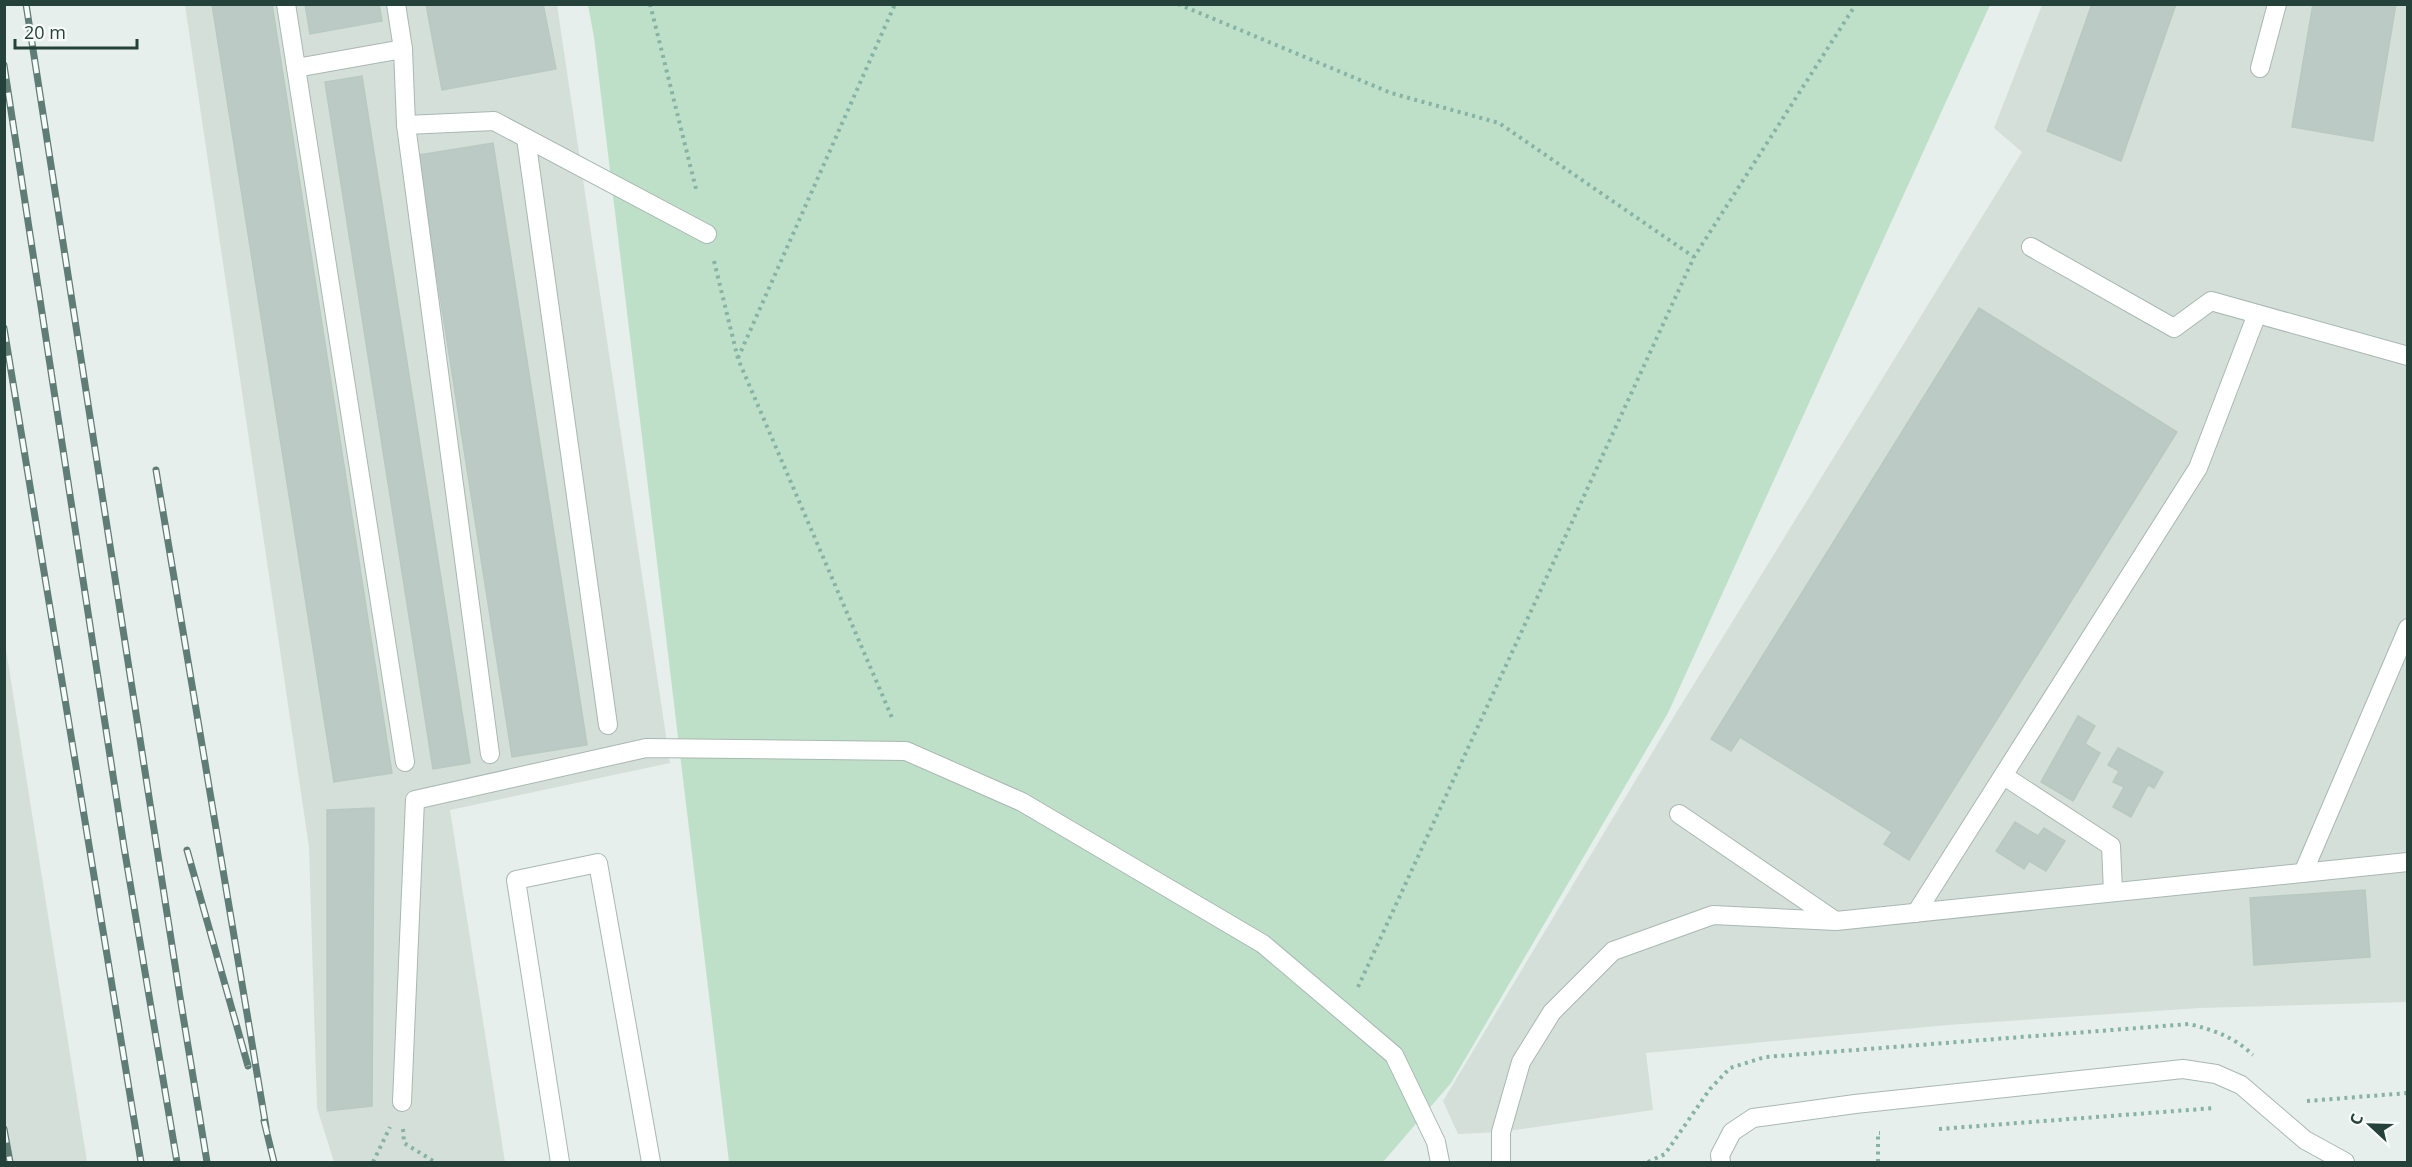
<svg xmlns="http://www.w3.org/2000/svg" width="2412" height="1167" font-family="'Open Sans',sans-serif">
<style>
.built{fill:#d4dfda}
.green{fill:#bfe0c8}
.building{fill:#bbcac4;stroke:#b8c9c2;stroke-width:1.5}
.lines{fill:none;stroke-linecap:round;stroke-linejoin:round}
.minor-casing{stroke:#a8b8b2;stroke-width:20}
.path{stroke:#86b3a5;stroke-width:4;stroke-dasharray:3 4.5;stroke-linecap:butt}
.minor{stroke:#fff;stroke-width:18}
.rail-casing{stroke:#5f7d75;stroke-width:7}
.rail{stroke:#f7fbf9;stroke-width:4.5;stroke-dasharray:14;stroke-linecap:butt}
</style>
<rect width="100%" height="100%" fill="#e6efeb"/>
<g class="built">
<path d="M185,5H557L670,763L450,810L505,1162H334L317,1108L309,847Z"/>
<path d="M2042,5H2407V1002L2200,1008L1948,1025L1646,1053L1653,1110L1501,1132L1458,1134L1443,1101L1673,718L2022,152L1994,128Z"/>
<path d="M4,643H5L87,1162H5Z"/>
</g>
<path class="green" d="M588,5H1990L1668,713L1451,1083L1383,1162H729L594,37Z"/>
<g class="building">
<path d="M212,4H272L392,773L334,782Z"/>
<path d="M305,4H379L382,21L310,34Z"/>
<path d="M426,4H543L556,69L442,90Z"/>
<path d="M2092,4H2176L2121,161L2047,131Z"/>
<path d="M2313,4H2396L2373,141L2292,127Z"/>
<path d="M362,76L470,763L433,769L325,82Z"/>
<path d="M493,143L587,745L512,757L418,155Z"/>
<path d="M1979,308L2177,432L1909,860L1884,844L1892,832L1740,737L1731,751L1711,739Z"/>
<path d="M2078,716L2095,726L2085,744L2100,753L2073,801L2041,782Z"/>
<path d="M2118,748L2163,772L2154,788L2148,785L2131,817L2113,807L2124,787L2113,782L2119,771L2108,765Z"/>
<path d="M374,808L372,1106L327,1111V810Z"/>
<path d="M2015,822L2038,836L2044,828L2065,841L2046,871L2029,861L2024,869L1996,851Z"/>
<path d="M2365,890L2370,957L2254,965L2250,898Z"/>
</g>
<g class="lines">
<defs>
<g id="minor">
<path d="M286,4L405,762"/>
<path d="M396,4L403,49L406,125L490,754"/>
<path d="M296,68L403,49"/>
<path d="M2260,68L2277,4"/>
<path d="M406,125L494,121L707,234"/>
<path d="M526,138L608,725"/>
<path d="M2031,247L2174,328L2211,301L2408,356"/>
<path d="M2004,776L2111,846L2113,892"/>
<path d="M1679,814L1834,920"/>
<path d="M2303,873L2408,628"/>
<path d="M1916,913L2198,468L2257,314"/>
<path d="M402,1102L415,800L646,748L906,751L1022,802L1263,944L1394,1055L1436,1142L1440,1162"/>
<path d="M560,1162L516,880L598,863L651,1162"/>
<path d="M1501,1162V1132L1521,1062L1552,1012L1613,951L1713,915L1836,921L2408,862"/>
<path d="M1721,1162L1720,1155L1732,1132L1753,1118L1855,1104L2183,1069L2216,1074L2241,1085L2305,1140L2345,1162"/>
</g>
</defs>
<use href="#minor" class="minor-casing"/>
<g class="path">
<path d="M650,4L697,193"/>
<path d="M1178,4L1391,93L1499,123L1694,257"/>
<path d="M714,261L738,359L893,720"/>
<path d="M738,358L895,4"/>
<path d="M1358,987L1694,257L1856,4"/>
<path d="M2307,1101L2408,1093"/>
<path d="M403,1129L404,1143L435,1162"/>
<path d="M1939,1129L2215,1108"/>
<path d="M373,1162L390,1127"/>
<path d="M1648,1162L1665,1154L1710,1089L1730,1068L1765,1057L2189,1024C2214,1030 2234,1037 2253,1055"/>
<path d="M1878,1162V1133H1880"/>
</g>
<use href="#minor" class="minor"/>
<defs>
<g id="rail">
<path d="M26,4L180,997L207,1162"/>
<path d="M4,65L124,847L177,1162"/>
<path d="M4,328L141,1162"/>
<path d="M156,470L266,1127"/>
<path d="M187,850L248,1066"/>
<path d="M264,1121L274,1162"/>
<path d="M4,1129L10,1162"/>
</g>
</defs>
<use href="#rail" class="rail-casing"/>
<use href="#rail" class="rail"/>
</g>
<rect width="2412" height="1167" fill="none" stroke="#24423a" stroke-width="12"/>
<g transform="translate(2370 1125) rotate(292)" stroke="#f7fbf9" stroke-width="4.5" paint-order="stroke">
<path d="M0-4.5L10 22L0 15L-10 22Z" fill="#24423a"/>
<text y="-9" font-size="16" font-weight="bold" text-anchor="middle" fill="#24423a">С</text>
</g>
<path d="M15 39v9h122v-9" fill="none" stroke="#24423a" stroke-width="3"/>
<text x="24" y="39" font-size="18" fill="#24423a" stroke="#f7fbf9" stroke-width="4.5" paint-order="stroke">20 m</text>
</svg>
